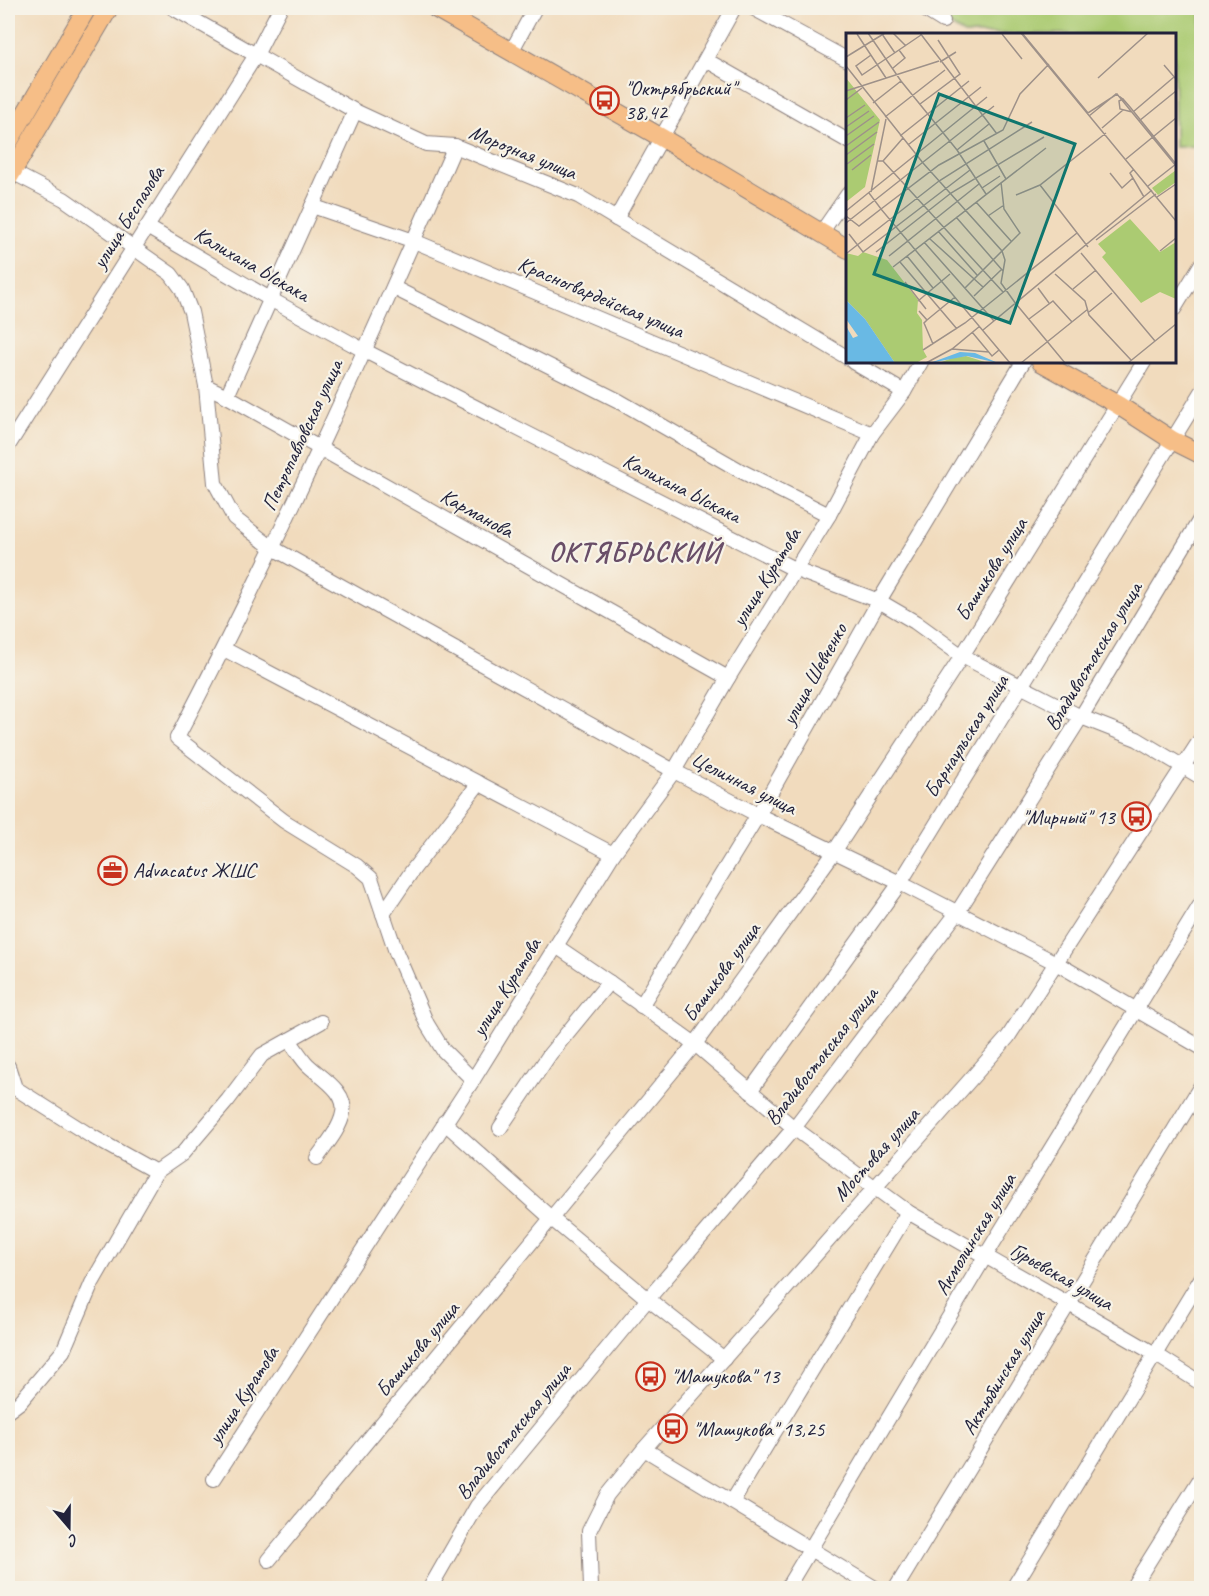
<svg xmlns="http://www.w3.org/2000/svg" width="1209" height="1596" font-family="Caveat,sans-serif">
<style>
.green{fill:#abcb72;stroke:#667656;stroke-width:1.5}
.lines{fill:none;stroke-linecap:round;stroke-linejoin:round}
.minor-casing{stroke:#8a7e7c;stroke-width:16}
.major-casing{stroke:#8a7e7c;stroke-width:20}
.minor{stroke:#fff;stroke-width:14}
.major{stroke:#f6be87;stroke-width:18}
.labels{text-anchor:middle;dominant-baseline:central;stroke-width:4.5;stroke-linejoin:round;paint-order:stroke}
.poi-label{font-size:21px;fill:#22223b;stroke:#f7f3e8;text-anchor:start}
.street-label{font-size:21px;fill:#22223b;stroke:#f7f3e8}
.district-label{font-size:27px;font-weight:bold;letter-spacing:1.5px;fill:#694e68;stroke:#f7f3e8}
.inset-road{fill:none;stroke:#9e9189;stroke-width:1.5}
.view{fill:#0f766e;fill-opacity:0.15;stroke:#0f766e;stroke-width:3}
.inset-edge{fill:none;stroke:#22223b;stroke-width:3}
</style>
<rect width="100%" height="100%" fill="#f7f3e8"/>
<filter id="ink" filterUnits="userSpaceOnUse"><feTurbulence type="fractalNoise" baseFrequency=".0167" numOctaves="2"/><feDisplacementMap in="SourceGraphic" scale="12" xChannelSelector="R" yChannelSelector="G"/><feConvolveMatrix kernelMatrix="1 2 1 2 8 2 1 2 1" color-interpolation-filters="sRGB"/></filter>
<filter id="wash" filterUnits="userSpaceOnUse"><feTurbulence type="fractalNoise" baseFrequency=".008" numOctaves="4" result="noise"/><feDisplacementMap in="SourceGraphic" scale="24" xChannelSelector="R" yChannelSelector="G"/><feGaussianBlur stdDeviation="1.35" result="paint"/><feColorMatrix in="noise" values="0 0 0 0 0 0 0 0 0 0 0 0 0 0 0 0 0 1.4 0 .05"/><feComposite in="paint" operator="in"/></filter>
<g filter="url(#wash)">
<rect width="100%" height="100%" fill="#f1dbbd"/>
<path class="green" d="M922,8H1201V146L1175,147L1174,34H964Z"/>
</g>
<g filter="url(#ink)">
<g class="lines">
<defs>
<g id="minor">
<path d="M173,8L355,111L426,144L455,146L578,196L848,358"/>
<path d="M753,8L848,60"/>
<path d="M922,8L943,21"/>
<path d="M511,52L535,8"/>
<path d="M706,60L848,141"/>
<path d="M455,146C368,346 278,545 177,738L284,821L357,866L371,878L396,952L427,1024L443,1050L473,1080"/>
<path d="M12,172L64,199L171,274L182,289L191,312L206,386L215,483L234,518L271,547L674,771L758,815L900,883L1056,963L1202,1048"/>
<path d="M312,206L414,241L872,434"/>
<path d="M616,219L734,8"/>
<path d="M147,227L270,299L365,351L796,570L879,601L915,622L962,656L1081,717L1137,739L1202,778"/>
<path d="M821,233L848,194"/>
<path d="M394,288L619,401L741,471L829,515"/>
<path d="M1174,309L1202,263"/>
<path d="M853,362L904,392"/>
<path d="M206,386L227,396L728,678"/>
<path d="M227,396L355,111"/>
<path d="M8,446L256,55L280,8"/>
<path d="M224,649L613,854"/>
<path d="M383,914L412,871L479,783"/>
<path d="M556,946L609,982L695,1044L794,1128L908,1212L1069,1304L1155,1354L1202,1384"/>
<path d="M641,1006L758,815L879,601L1023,362"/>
<path d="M289,1040C295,1048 300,1056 306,1063C318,1076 348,1091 343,1113C340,1129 326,1145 317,1158"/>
<path d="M8,1066L15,1088L91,1136L156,1172"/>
<path d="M750,1091L900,883L1202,392"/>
<path d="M444,1122L552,1219L648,1299L724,1359"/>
<path d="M500,1128L550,1054L609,982"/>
<path d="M8,1411L20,1402L63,1351L92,1283L156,1172L182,1154L228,1100L262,1055L321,1022"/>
<path d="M644,1449L875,1588"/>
<path d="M214,1479L473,1080L613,854L674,771L728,678L829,515L872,434L904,392L921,362"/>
<path d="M732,1502L908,1212"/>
<path d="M269,1560L695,1044L834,852L962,656L1144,362"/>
<path d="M430,1588L477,1506L648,1299L794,1128L957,913L1081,717L1202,516"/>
<path d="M591,1588L589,1531L607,1495L644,1449L1008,1037L1202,737"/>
<path d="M787,1588L986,1255L1202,902"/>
<path d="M896,1588L1202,1084"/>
<path d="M1013,1588L1202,1277"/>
<path d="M1132,1588L1202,1476"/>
</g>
<g id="major">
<path d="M435,8L662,138L848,249"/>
<path d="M8,143L87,8"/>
<path d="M8,179L109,8"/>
<path d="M1041,362L1118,405L1172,440L1202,455"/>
</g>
</defs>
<use href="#minor" class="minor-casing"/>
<use href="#major" class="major-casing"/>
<use href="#minor" class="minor"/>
<use href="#major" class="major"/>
</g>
</g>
<defs>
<symbol id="bus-ring" viewBox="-11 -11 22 22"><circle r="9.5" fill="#f7f3e8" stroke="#c8321e" stroke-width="1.5"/><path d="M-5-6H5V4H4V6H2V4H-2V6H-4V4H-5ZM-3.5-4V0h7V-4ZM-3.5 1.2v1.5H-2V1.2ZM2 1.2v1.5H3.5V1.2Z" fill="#c8321e"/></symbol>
<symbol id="office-ring" viewBox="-11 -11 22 22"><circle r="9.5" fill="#f7f3e8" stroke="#c8321e" stroke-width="1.5"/><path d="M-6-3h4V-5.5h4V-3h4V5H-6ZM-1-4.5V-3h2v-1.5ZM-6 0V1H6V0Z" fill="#c8321e"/></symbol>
</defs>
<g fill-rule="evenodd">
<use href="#bus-ring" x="588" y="84" width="33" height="33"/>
<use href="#bus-ring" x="1120" y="800" width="33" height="33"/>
<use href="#office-ring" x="96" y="854" width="33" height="33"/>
<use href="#bus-ring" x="634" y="1360" width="33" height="33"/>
<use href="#bus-ring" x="656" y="1412" width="33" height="33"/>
</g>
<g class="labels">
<g class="poi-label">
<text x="625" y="88">"Октрябрьский"<tspan x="625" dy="24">38,42</tspan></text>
<text x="1115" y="817" text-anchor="end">"Мирный" 13</text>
<text x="133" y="870">Advacatus ЖШС</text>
<text x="671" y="1376">"Машукова" 13</text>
<text x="693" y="1429">"Машукова" 13,25</text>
</g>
<g class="street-label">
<text transform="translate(523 152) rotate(22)">Морозная улица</text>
<text transform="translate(128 217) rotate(-58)">улица Беспалова</text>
<text transform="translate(252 264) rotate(30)">Калихана Ыскака</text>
<text transform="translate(601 297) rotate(23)">Красногвардейская улица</text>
<text transform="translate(302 435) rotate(-65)">Петропавловская улица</text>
<text transform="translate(682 488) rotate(27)">Калихана Ыскака</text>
<text transform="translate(477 513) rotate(29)">Карманова</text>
<text transform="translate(991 569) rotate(-58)">Башикова улица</text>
<text transform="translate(766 577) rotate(-58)">улица Куратова</text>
<text transform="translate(1093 656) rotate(-59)">Владивостокская улица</text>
<text transform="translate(814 674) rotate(-61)">улица Шевченко</text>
<text transform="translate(966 736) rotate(-58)">Барнаульская улица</text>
<text transform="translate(744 783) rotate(27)">Целинная улица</text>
<text transform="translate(721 972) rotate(-54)">Башикова улица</text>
<text transform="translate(506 987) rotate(-58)">улица Куратова</text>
<text transform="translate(821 1056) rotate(-52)">Владивостокская улица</text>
<text transform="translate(876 1154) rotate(-48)">Мостовая улица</text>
<text transform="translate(975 1234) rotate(-59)">Акмолинская улица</text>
<text transform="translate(1062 1276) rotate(30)">Гурьевская улица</text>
<text transform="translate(417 1349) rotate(-50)">Башикова улица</text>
<text transform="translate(1003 1372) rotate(-59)">Актюбинская улица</text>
<text transform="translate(243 1395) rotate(-57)">улица Куратова</text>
<text transform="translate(513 1431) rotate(-51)">Владивостокская улица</text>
</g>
<g class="district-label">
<text x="635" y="552">ОКТЯБРЬСКИЙ</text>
</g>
</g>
<g transform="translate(846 33)">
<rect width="330" height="330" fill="#f1dbbd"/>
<path d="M0,45L34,87L19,154L0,169ZM330,137V149L312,162L306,155ZM284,186L314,219L330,209V266L314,259L295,270L256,224L260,220L252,211ZM17,219L41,227L72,267L71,280L76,287L77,317L81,324L70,330H49L19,286L0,267V220L12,223ZM120,323L142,330H93L106,325Z" fill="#abcb72"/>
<path d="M0,267L19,286L49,330H0V293L7,305L12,303L0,286ZM114,319L129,320L152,330L121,323L84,330Z" fill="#69b9e4"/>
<path class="inset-road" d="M22,0L55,48L111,117L140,161M47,0L60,13M74,0L151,101M175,0L330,188M176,0L242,80L271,61L330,133M11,1L40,45M36,1L49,20M156,1L176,26M25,22L10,33L16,42L75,2M0,24L39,0M94,29L110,19M318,32L330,46M0,33L77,130L156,218L159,227L155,250L170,271M47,35L59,25L53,17M252,45L302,0M0,58L93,28M0,67L16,55M27,70L55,48M74,71L114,41L92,7M286,79L274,76L273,68L277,66L284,74L330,131M287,79L328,44M243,83L270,61L277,66M39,84L99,37M0,85L19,72M293,88L330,58M0,94L23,78M256,95L277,77M0,103L28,83M54,103L123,48M138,108L160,146M62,112L135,54M0,113L33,89M111,117L143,91M0,122L31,99M280,126L330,85M31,128H37L157,259M37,128L57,105M1,131L28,111M288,136L284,140L298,164M6,137L25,122M264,140L276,155L287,145M194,152L242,214M302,153L330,131M136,155L154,143M25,159L40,86M23,160L35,176L93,132L157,97L174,61L203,31M170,162L194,152L260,100M311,164L330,151M130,169L165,208M0,178L141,64M0,183L13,193L35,176L164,330M142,183L158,172M110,184L157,238M0,190L148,73M92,198L131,242M3,201L17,219L124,137M84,206L137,254M250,207L310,161M78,209L148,288M314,218L330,205M30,219L105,160L198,104M1,220L93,148L186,89M235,220L309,308M43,223L133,151M61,223L87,255M54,229L111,296M47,234L200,115M209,241L239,268L243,282L285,327M59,249L80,276M119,255L174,200L158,176L155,149M192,255L203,270M227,256L250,237M128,263L155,237M72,268L104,241M171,272L219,330M73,278L81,287L78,290L87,311M243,279L266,260M183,286L207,268L226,289M81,287L109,264M137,297L306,157M126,299L146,323L153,317M106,316L143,319M77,317L119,290L231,200M80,330L106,316L134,293M175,330L242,276M282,330L330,291"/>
<path class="view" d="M93,61L229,111L164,290L28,241Z"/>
<rect width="330" height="330" class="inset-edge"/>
</g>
<rect width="1209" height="1596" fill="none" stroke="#f7f3e8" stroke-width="30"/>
<g transform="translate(69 1527) rotate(160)" stroke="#f7f3e8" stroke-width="4.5" paint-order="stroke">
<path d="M0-4.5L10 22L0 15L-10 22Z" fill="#22223b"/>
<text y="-9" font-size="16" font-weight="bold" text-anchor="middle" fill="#22223b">С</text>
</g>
</svg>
